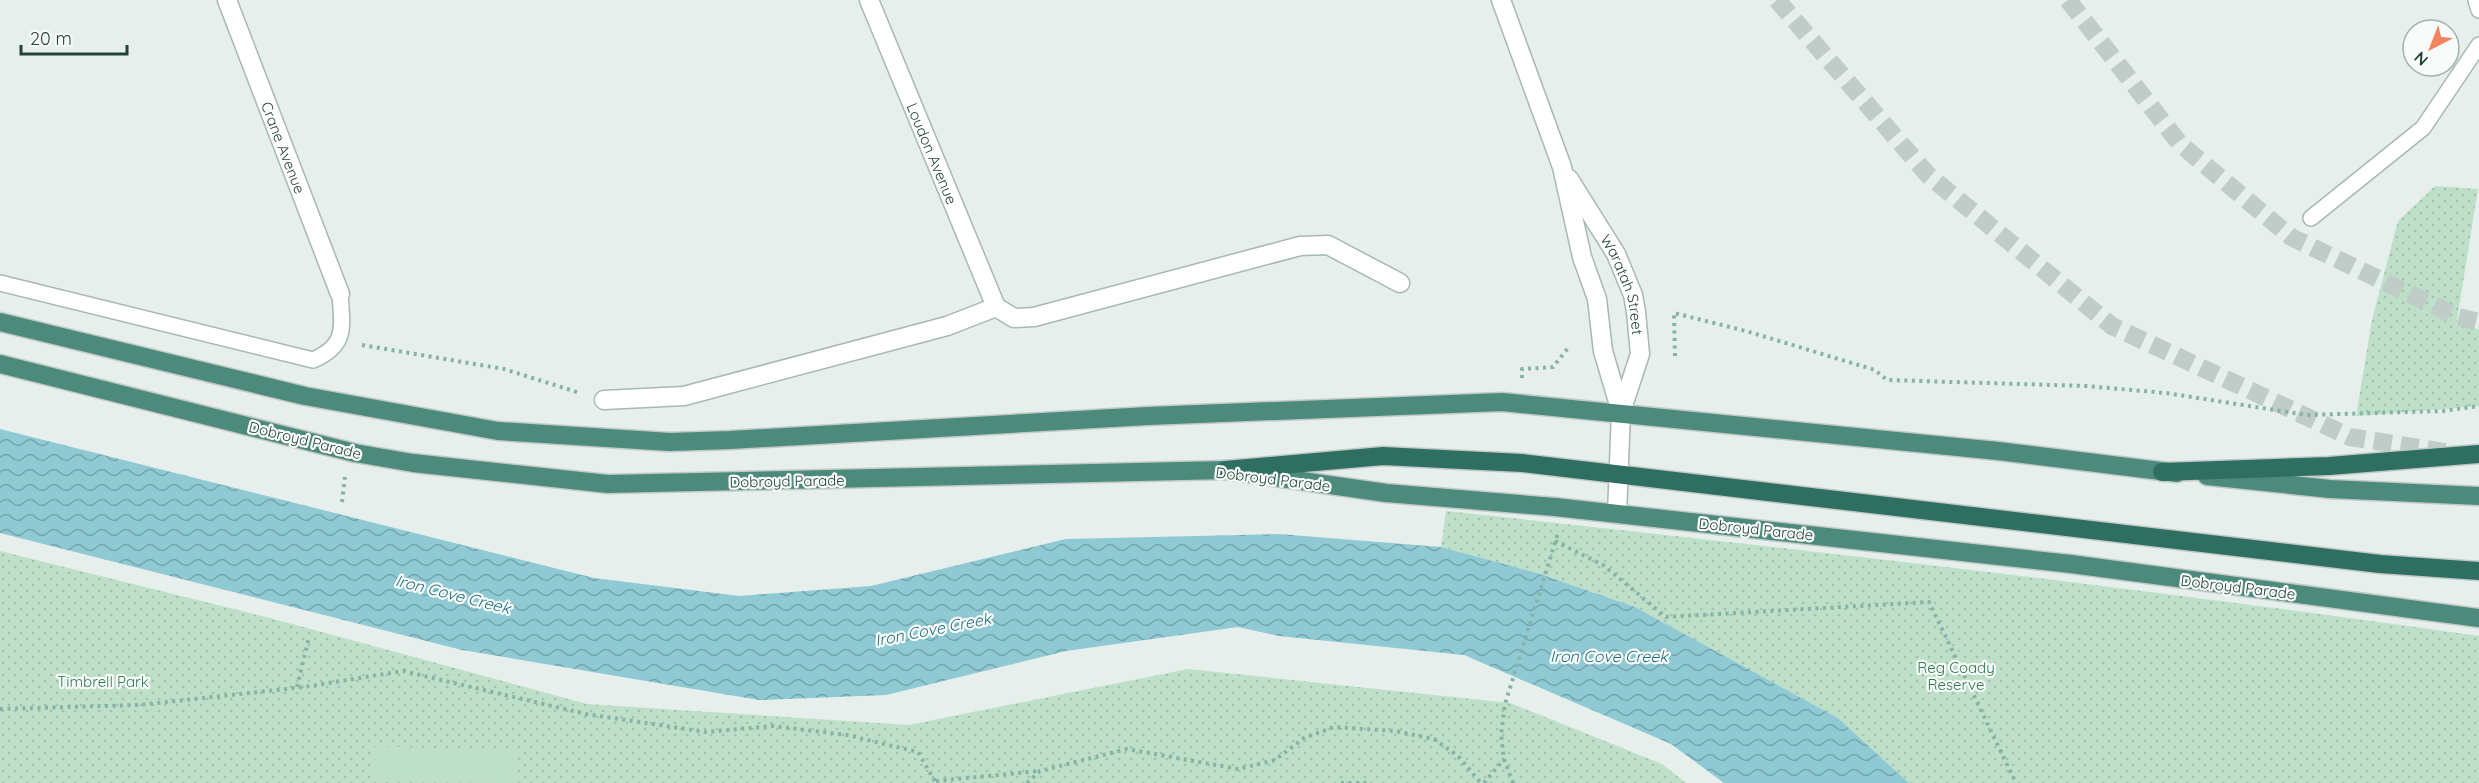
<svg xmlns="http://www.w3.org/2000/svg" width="2479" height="783" font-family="Quicksand,sans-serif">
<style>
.park{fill:url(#park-dots)}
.garden{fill:#bfe0c8}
.water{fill:url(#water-waves)}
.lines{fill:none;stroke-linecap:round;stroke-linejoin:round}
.motorway-tunnel{stroke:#bfccc8;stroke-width:18;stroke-dasharray:18 9;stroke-linecap:butt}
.service-casing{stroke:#a8b8b2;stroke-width:18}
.minor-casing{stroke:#a8b8b2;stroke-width:21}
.trunk-casing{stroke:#c2cac8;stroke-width:21}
.motorway-casing{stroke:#c2cac8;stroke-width:21}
.path{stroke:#86b3a5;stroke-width:4;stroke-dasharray:3 4.5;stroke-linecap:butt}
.service{stroke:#fff;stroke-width:15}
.minor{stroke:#fff;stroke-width:18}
.trunk{stroke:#4c8a7c;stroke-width:18}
.motorway{stroke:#2f6f62;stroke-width:18}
.labels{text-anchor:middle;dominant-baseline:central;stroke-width:4.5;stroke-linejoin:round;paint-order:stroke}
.street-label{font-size:15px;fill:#24423a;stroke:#f7fbf9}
.park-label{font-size:15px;fill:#2d7a4b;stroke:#f7fbf9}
.water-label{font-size:16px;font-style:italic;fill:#1c6f80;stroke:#f7fbf9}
</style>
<defs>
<pattern id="park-dots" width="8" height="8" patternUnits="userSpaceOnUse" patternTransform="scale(1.5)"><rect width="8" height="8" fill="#bfe0c8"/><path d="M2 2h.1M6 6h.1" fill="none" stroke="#a4c1ad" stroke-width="1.8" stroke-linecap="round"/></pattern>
<pattern id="water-waves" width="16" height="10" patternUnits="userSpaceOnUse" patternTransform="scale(1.5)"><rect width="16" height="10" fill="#8ec9d4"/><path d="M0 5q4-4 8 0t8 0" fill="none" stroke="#74a5ad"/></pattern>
</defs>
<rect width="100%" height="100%" fill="#e6efeb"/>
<g class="park">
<path d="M2435,186L2478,189L2456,326L2479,329V406L2356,416L2372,320L2398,221Z"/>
<path d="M1446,511C1791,548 2136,587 2479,636V783H1909L1838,718L1635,607L1537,573L1441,547Z"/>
<path d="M0,551L270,618L587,704L909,725L1188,669L1510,703L1662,764L1686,783H0Z"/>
</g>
<path class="garden" d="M375,746L518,752L517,783L373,782Z"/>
<path class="water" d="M0,429L594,578L739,596L871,586L1066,539L1279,534L1441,547L1537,573L1635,607L1838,718L1909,783H1724L1671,744L1464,655L1279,636L1238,627L1066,651L886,695L759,700L462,650L0,533Z"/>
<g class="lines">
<g class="motorway-tunnel">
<path d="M1777,0L1928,175L2112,326L2350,437L2451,453"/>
<path d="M2068,0L2180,144L2291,237L2458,317L2479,322"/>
</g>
<defs>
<g id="service">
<path d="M2476,0L2479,10"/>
<path d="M2311,218L2423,128L2479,45"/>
<path d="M0,283L313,360C348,345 342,326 340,294"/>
</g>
<g id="minor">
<path id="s1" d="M227,0L340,294"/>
<path id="s2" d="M869,0L996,307"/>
<path d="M1501,0L1562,167L1582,257L1597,299L1603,351L1621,412"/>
<path id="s3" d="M1569,179L1616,254L1633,295L1636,312L1640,354L1621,412L1617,514"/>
<path d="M604,400L684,396L947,326L996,307L1014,318L1034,317L1300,246L1328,245L1400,283"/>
</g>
<g id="trunk">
<path d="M0,322L305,396L498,431L670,442L730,440L1148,416L1502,402L1998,451L2177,473"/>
<path d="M0,364L355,453L413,463L608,484L1225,470L1386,493L1555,507L2071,564L2479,618"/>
<path d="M2207,476L2330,489L2479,496"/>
</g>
<g id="motorway">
<path d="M1225,470L1383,456L1522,463L2380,564L2479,571"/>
<path d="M2162,472L2329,466L2479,454"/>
</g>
</defs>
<use href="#service" class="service-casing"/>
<use href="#minor" class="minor-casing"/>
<use href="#trunk" class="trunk-casing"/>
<use href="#motorway" class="motorway-casing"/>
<g class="path">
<path d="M362,345L504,369L580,393"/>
<path d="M1675,356L1674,313L1746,331L1875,370L1887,380L2086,386L2166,393L2307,415L2443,411L2479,406"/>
<path d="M1522,378V369L1553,367L1568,348"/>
<path d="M342,502L345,477"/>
<path d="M1555,541L1603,565L1666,617L1929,602L2016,783"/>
<path d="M297,687L309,637"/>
<path d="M0,709L139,705L304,687L403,671L586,714L706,732L773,726L847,735L918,752L936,783"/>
<path d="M936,781L1039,771"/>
<path d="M1027,783L1040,771L1127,749L1238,769L1275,760L1304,738L1334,727L1395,731L1434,739L1458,756L1481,783"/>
<path d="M1341,783H1367"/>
<path d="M1484,783L1504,759"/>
<path d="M1513,783L1504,759L1501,735L1505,704L1558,533"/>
</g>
<use href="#service" class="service"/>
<use href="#minor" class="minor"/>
<use href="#trunk" class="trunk"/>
<use href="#motorway" class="motorway"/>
</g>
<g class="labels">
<g class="street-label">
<text stroke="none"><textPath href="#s1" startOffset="158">Crane Avenue</textPath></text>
<text stroke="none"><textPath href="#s2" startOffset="166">Loudon Avenue</textPath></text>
<text stroke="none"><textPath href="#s3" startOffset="120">Waratah Street</textPath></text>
<text transform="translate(305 440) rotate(14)">Dobroyd Parade</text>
<text transform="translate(1273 479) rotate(7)">Dobroyd Parade</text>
<text transform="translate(787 481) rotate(-1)">Dobroyd Parade</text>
<text transform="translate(1756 529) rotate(6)">Dobroyd Parade</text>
<text transform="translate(2238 587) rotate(7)">Dobroyd Parade</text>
</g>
<g class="park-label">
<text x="1956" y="667">Reg Coady<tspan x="1956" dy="17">Reserve</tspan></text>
<text x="103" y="681">Timbrell Park</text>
</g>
<g class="water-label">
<text transform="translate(453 594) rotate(14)">Iron Cove Creek</text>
<text transform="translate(933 629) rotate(-11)">Iron Cove Creek</text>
<text x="1609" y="656">Iron Cove Creek</text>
</g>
</g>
<g transform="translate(2431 48) rotate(222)"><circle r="28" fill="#f7fbf9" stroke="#a3b1ad" stroke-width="1.5"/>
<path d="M0-4.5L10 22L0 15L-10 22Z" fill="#f4845f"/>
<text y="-9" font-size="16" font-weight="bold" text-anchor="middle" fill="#24423a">N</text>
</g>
<path d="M21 45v9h106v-9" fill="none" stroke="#24423a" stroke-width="3"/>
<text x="30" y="45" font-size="18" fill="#24423a" stroke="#f7fbf9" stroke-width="4.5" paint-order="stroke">20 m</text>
</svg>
